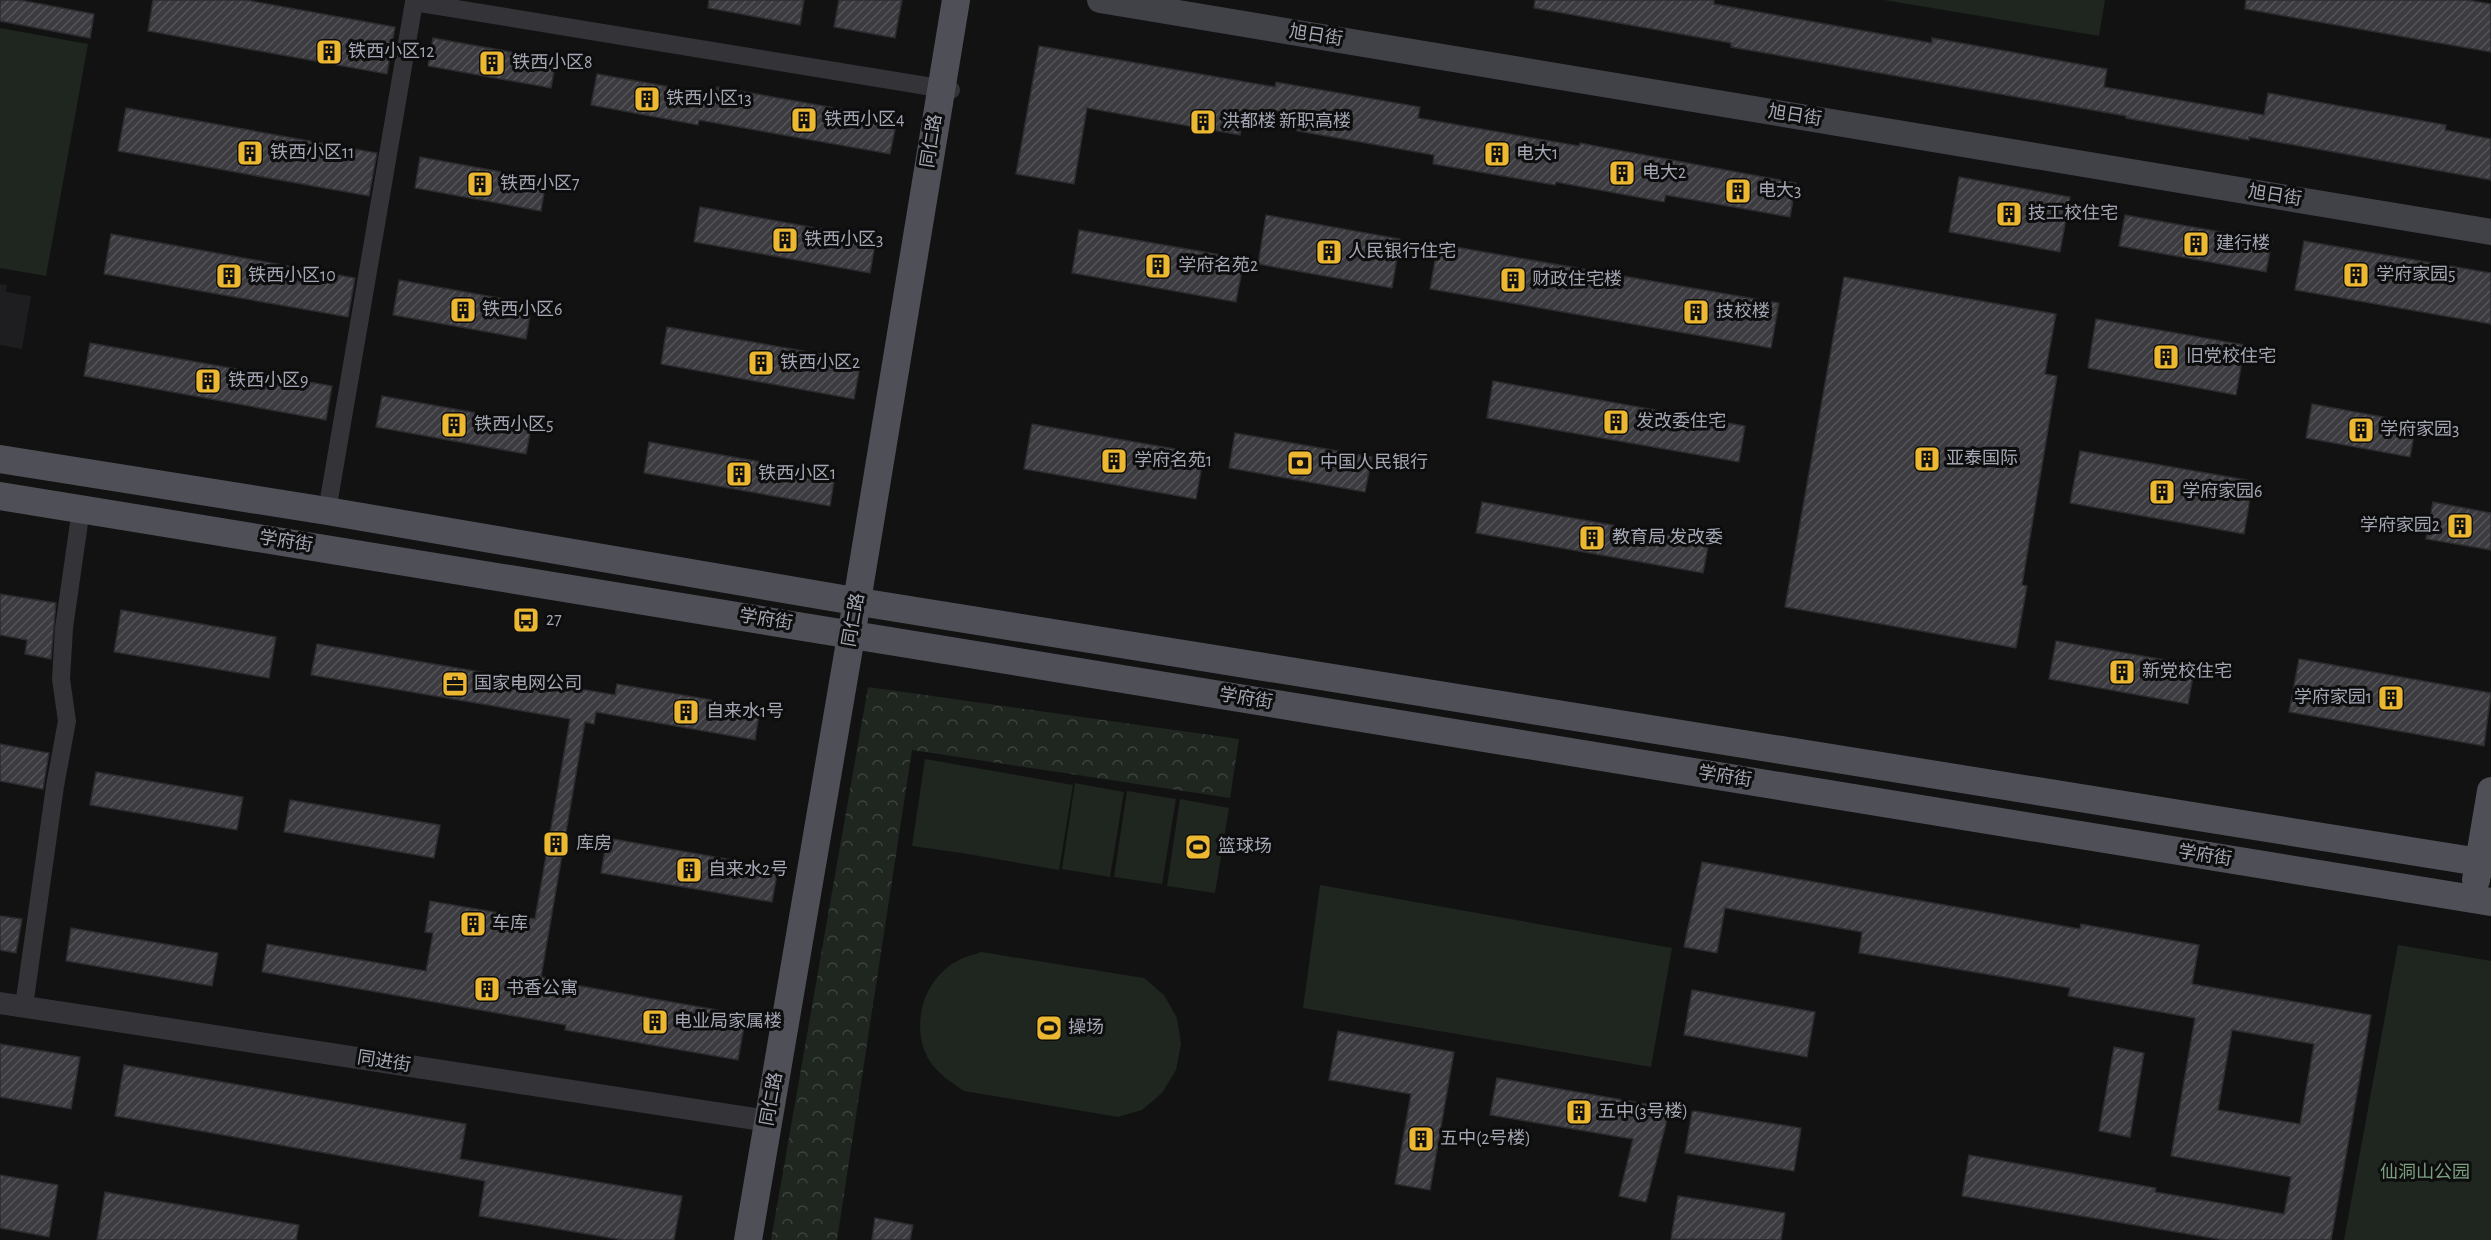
<svg xmlns="http://www.w3.org/2000/svg" width="2491" height="1240" font-family="'Alegreya Sans','Noto Sans SC',sans-serif">
<style>
.built{fill:#1e1e20}
.forest{fill:url(#forest-crowns)}
.park{fill:#1e261f}
.building{fill:url(#building-hatch);stroke:#2c2c2f;stroke-width:1.5;fill-rule:evenodd}
.lines{fill:none;stroke-linecap:round;stroke-linejoin:round}
.minor{stroke:#333338;stroke-width:18}
.tertiary{stroke:#333338;stroke-width:22}
.secondary{stroke:#414248;stroke-width:26}
.primary{stroke:#4f5057;stroke-width:28}
.labels{text-anchor:middle;dominant-baseline:central;stroke-width:6;stroke-linejoin:round;paint-order:stroke}
.street-label{font-size:18px;fill:#a3a7b3;stroke:#0d0d0e}
.poi-label{font-size:18px;fill:#a3a7b3;stroke:#0d0d0e;text-anchor:start}
.park-label{font-size:18px;fill:#7b9e7f;stroke:#0d0d0e}
</style>
<defs>
<pattern id="forest-crowns" width="20" height="18" patternUnits="userSpaceOnUse" patternTransform="scale(1.5)"><rect width="20" height="18" fill="#1e261f"/><path d="M2 6a3 3 0 1 1 6 0M12 15a3 3 0 1 1 6 0" fill="none" stroke="#3c433d"/></pattern>
<pattern id="building-hatch" width="6" height="6" patternUnits="userSpaceOnUse" patternTransform="scale(1.5)"><rect width="6" height="6" fill="#3c3c40"/><path d="M-1 1l2-2M0 6l6-6M5 7l2-2" fill="none" stroke="#555559"/></pattern>
</defs>
<rect width="100%" height="100%" fill="#121213"/>
<path class="built" d="M0,284L7,285L6,292L31,296L22,349L0,345Z"/>
<path class="forest" d="M868,687L1239,739L1230,798L912,750L837,1240H771Z"/>
<g class="park">
<path d="M1884,0H2105L2099,36Z"/>
<path d="M0,28L88,44L46,276L0,268Z"/>
<path d="M925,759L1073,785L1059,870L962,853V851L961,853L912,846Z"/>
<path d="M1075,783L1124,792L1110,877L1062,869Z"/>
<path d="M1127,791L1176,799L1162,884L1114,877Z"/>
<path d="M1180,799L1229,808L1215,893L1167,886Z"/>
<path d="M1320,885L1672,948L1651,1067L1303,1008Z"/>
<path d="M2398,945L2491,961V1240H2344Z"/>
<path d="M981,952L1144,978L1164,995L1177,1018L1181,1044L1176,1070L1162,1093L1142,1110L1118,1117L964,1091C951,1082 938,1074 929,1060C909,1026 924,977 959,960C966,956 974,955 981,952Z"/>
</g>
<g class="building">
<path d="M0,0H20L94,14L90,38L0,21Z"/>
<path d="M153,0H246L395,27L387,74L148,31Z"/>
<path d="M709,0H804L800,25L708,8Z"/>
<path d="M839,0H902L895,38L834,27Z"/>
<path d="M1535,0H1714V4L1932,43V38L2107,69L2104,87L2264,115L2268,93L2446,125L2445,130L2491,139V180L2249,137V140L2126,118V116L1731,47V43L1534,8Z"/>
<path d="M2246,0H2467L2491,4V52L2245,9Z"/>
<path d="M433,38L556,60L551,88L428,66Z"/>
<path d="M1039,46L1275,87L1276,82L1420,107L1418,118L1579,146L1580,143L1796,183L1790,217L1666,195L1664,202L1556,182L1555,185L1433,164L1434,155L1242,121L1240,135L1087,108L1074,184L1016,174Z"/>
<path d="M597,74L716,95L717,87L897,119L890,154L699,120L698,125L591,105Z"/>
<path d="M126,108L377,153L369,196L118,151Z"/>
<path d="M420,157L546,180L541,211L415,188Z"/>
<path d="M1959,177L2070,197L2060,252L1949,232Z"/>
<path d="M700,207L876,239L870,273L694,242Z"/>
<path d="M1266,215L1400,239L1392,288L1258,264Z"/>
<path d="M2125,215L2272,241L2266,272L2119,246Z"/>
<path d="M1079,230L1244,259L1236,302L1072,273Z"/>
<path d="M111,234L355,278L348,317L104,274Z"/>
<path d="M2304,241L2491,273V324L2295,290Z"/>
<path d="M1438,244L1779,303L1771,348L1430,289Z"/>
<path d="M1844,277L2056,314L2045,374L2057,376L2022,585L2027,586L2016,648L1785,607Z"/>
<path d="M399,280L532,304L526,339L393,315Z"/>
<path d="M2096,319L2245,345L2236,395L2088,368Z"/>
<path d="M667,327L861,361L854,399L661,364Z"/>
<path d="M90,343L332,386L326,420L84,376Z"/>
<path d="M1493,381L1745,426L1739,462L1487,418Z"/>
<path d="M382,396L532,423L526,454L376,427Z"/>
<path d="M2312,404L2416,423L2410,457L2306,438Z"/>
<path d="M1032,424L1204,454L1196,499L1024,469Z"/>
<path d="M1235,433L1372,457L1365,492L1229,468Z"/>
<path d="M649,442L835,475L830,506L644,473Z"/>
<path d="M2080,451L2253,481L2244,534L2070,503Z"/>
<path d="M1482,502L1709,542L1703,573L1476,533Z"/>
<path d="M2433,502L2491,513V550L2426,539Z"/>
<path d="M0,594L56,603L51,659L25,654L27,640L0,635Z"/>
<path d="M121,610L276,637L269,678L114,652Z"/>
<path d="M2056,641L2195,665L2188,704L2049,679Z"/>
<path d="M317,644L615,695L617,684L760,708L755,740L596,712L594,724L585,722L541,977L552,978V981L746,1015L738,1060L565,1030L566,1025L262,972L267,944L426,971L433,933L425,932L430,901L535,919L570,719L311,675Z"/>
<path d="M2299,659L2491,693L2484,746L2289,712Z"/>
<path d="M0,744L49,753L43,789L0,781Z"/>
<path d="M96,772L243,797L237,830L90,805Z"/>
<path d="M290,800L440,825L434,858L284,832Z"/>
<path d="M607,838L778,868L772,902L601,873Z"/>
<path d="M1702,862L2080,929L2081,924L2199,945L2192,984L2371,1015L2331,1240H2224L1962,1196L1969,1155L2156,1188L2155,1192L2284,1214L2291,1177L2171,1156L2195,1018L2068,996L2070,988L1859,953L1862,932L1725,908L1717,953L1684,947ZM2232,1030L2314,1044L2300,1124L2218,1110Z"/>
<path d="M0,916L22,919L16,953L0,950Z"/>
<path d="M71,928L218,953L212,986L66,961Z"/>
<path d="M1692,990L1815,1012L1807,1057L1684,1035Z"/>
<path d="M1338,1031L1454,1052L1430,1190L1395,1184L1411,1094L1329,1080Z"/>
<path d="M0,1044L80,1057L71,1109L0,1097Z"/>
<path d="M2114,1047L2144,1053L2130,1137L2099,1131Z"/>
<path d="M124,1065L466,1124L460,1159L682,1196L674,1240H623L479,1216L485,1181L115,1116Z"/>
<path d="M1497,1078L1670,1108L1646,1202L1619,1196L1633,1139L1490,1115Z"/>
<path d="M1694,1111L1801,1128L1794,1171L1685,1153L1692,1112Z"/>
<path d="M0,1175L58,1185L49,1237L0,1228Z"/>
<path d="M105,1192L299,1225L296,1240H97Z"/>
<path d="M1678,1196L1785,1213L1781,1240L1671,1239Z"/>
<path d="M875,1218L913,1225L910,1240H872Z"/>
</g>
<g class="lines">
<g class="minor">
<path d="M414,2L951,90"/>
<path d="M327,511L414,2"/>
<path d="M24,1006L55,786L67,721L61,679L64,628L81,509"/>
</g>
<path class="tertiary" d="M0,1003L768,1121"/>
<path class="secondary" d="M1100,0L2491,232"/>
<g class="primary">
<path d="M0,459L327,511L872,604L2491,864"/>
<path d="M0,496L2491,902"/>
<path d="M2476,880L2491,791"/>
<path d="M748,1240L857,601L956,0"/>
</g>
</g>
<defs>
<symbol id="building-square" viewBox="-11 -11 22 22"><rect x="-9" y="-9" width="18" height="18" rx="4" fill="#ecb731" stroke="#0d0d0e"/><path d="M-4-6H4V6H1V3H-1V6H-4ZM-2.5-4.3h1.7v1.8h-1.7ZM.8-4.3h1.7v1.8H.8ZM-2.5-1h1.7V.8h-1.7ZM.8-1h1.7V.8H.8Z" fill="#111"/></symbol>
<symbol id="bank-square" viewBox="-11 -11 22 22"><rect x="-9" y="-9" width="18" height="18" rx="4" fill="#ecb731" stroke="#0d0d0e"/><path d="M-6-4H6V4H-6ZM0-2.3a2.3 2.3 0 1 0 0 4.6a2.3 2.3 0 1 0 0-4.6Z" fill="#111"/></symbol>
<symbol id="bus-square" viewBox="-11 -11 22 22"><rect x="-9" y="-9" width="18" height="18" rx="4" fill="#ecb731" stroke="#0d0d0e"/><path d="M-5-6H5V4H4V6H2V4H-2V6H-4V4H-5ZM-3.5-4V0h7V-4ZM-3.5 1.2v1.5H-2V1.2ZM2 1.2v1.5H3.5V1.2Z" fill="#111"/></symbol>
<symbol id="office-square" viewBox="-11 -11 22 22"><rect x="-9" y="-9" width="18" height="18" rx="4" fill="#ecb731" stroke="#0d0d0e"/><path d="M-6-3h4V-5.5h4V-3h4V5H-6ZM-1-4.5V-3h2v-1.5ZM-6 0V1H6V0Z" fill="#111"/></symbol>
<symbol id="stadium-square" viewBox="-11 -11 22 22"><rect x="-9" y="-9" width="18" height="18" rx="4" fill="#ecb731" stroke="#0d0d0e"/><path d="M0-5a6.5 5 0 1 0 0 10a6.5 5 0 1 0 0-10ZM-3.5-1.8h7v3.6h-7Z" fill="#111"/></symbol>
</defs>
<g fill-rule="evenodd">
<use href="#building-square" x="314" y="37" width="30" height="30"/>
<use href="#building-square" x="477" y="48" width="30" height="30"/>
<use href="#building-square" x="632" y="84" width="30" height="30"/>
<use href="#building-square" x="789" y="105" width="30" height="30"/>
<use href="#building-square" x="1188" y="107" width="30" height="30"/>
<use href="#building-square" x="235" y="138" width="30" height="30"/>
<use href="#building-square" x="1482" y="139" width="30" height="30"/>
<use href="#building-square" x="1607" y="158" width="30" height="30"/>
<use href="#building-square" x="465" y="169" width="30" height="30"/>
<use href="#building-square" x="1723" y="176" width="30" height="30"/>
<use href="#building-square" x="1994" y="199" width="30" height="30"/>
<use href="#building-square" x="770" y="225" width="30" height="30"/>
<use href="#building-square" x="2181" y="229" width="30" height="30"/>
<use href="#building-square" x="1314" y="237" width="30" height="30"/>
<use href="#building-square" x="1143" y="251" width="30" height="30"/>
<use href="#building-square" x="2341" y="260" width="30" height="30"/>
<use href="#building-square" x="214" y="261" width="30" height="30"/>
<use href="#building-square" x="1498" y="265" width="30" height="30"/>
<use href="#building-square" x="448" y="295" width="30" height="30"/>
<use href="#building-square" x="1681" y="297" width="30" height="30"/>
<use href="#building-square" x="2151" y="342" width="30" height="30"/>
<use href="#building-square" x="746" y="348" width="30" height="30"/>
<use href="#building-square" x="193" y="366" width="30" height="30"/>
<use href="#building-square" x="1601" y="407" width="30" height="30"/>
<use href="#building-square" x="439" y="410" width="30" height="30"/>
<use href="#building-square" x="2346" y="415" width="30" height="30"/>
<use href="#building-square" x="1912" y="444" width="30" height="30"/>
<use href="#building-square" x="1099" y="446" width="30" height="30"/>
<use href="#bank-square" x="1285" y="448" width="30" height="30"/>
<use href="#building-square" x="724" y="459" width="30" height="30"/>
<use href="#building-square" x="2147" y="477" width="30" height="30"/>
<use href="#building-square" x="2445" y="511" width="30" height="30"/>
<use href="#building-square" x="1577" y="523" width="30" height="30"/>
<use href="#bus-square" x="511" y="605" width="30" height="30"/>
<use href="#building-square" x="2107" y="657" width="30" height="30"/>
<use href="#office-square" x="440" y="669" width="30" height="30"/>
<use href="#building-square" x="2376" y="683" width="30" height="30"/>
<use href="#building-square" x="671" y="697" width="30" height="30"/>
<use href="#building-square" x="541" y="829" width="30" height="30"/>
<use href="#stadium-square" x="1183" y="832" width="30" height="30"/>
<use href="#building-square" x="674" y="855" width="30" height="30"/>
<use href="#building-square" x="458" y="909" width="30" height="30"/>
<use href="#building-square" x="472" y="974" width="30" height="30"/>
<use href="#building-square" x="640" y="1007" width="30" height="30"/>
<use href="#stadium-square" x="1034" y="1013" width="30" height="30"/>
<use href="#building-square" x="1564" y="1097" width="30" height="30"/>
<use href="#building-square" x="1406" y="1124" width="30" height="30"/>
</g>
<g class="labels">
<g class="street-label">
<text transform="translate(1316 36) rotate(9)">旭日街</text>
<text transform="translate(1795 116) rotate(9)">旭日街</text>
<text transform="translate(932 141) rotate(-81)">同仁路</text>
<text transform="translate(2275 196) rotate(9)">旭日街</text>
<text transform="translate(286 542) rotate(9)">学府街</text>
<text transform="translate(766 620) rotate(9)">学府街</text>
<text transform="translate(854 620) rotate(-80)">同仁路</text>
<text transform="translate(1246 699) rotate(9)">学府街</text>
<text transform="translate(1725 777) rotate(9)">学府街</text>
<text transform="translate(2205 856) rotate(9)">学府街</text>
<text transform="translate(384 1062) rotate(9)">同进街</text>
<text transform="translate(772 1099) rotate(-80)">同仁路</text>
</g>
<g class="poi-label">
<text x="348" y="52">铁西小区12</text>
<text x="512" y="63">铁西小区8</text>
<text x="666" y="99">铁西小区13</text>
<text x="824" y="120">铁西小区4</text>
<text x="1222" y="122">洪都楼 新职高楼</text>
<text x="270" y="153">铁西小区11</text>
<text x="1516" y="154">电大1</text>
<text x="1642" y="173">电大2</text>
<text x="500" y="184">铁西小区7</text>
<text x="1758" y="191">电大3</text>
<text x="2028" y="214">技工校住宅</text>
<text x="804" y="240">铁西小区3</text>
<text x="2216" y="244">建行楼</text>
<text x="1348" y="252">人民银行住宅</text>
<text x="1178" y="266">学府名苑2</text>
<text x="2376" y="275">学府家园5</text>
<text x="248" y="276">铁西小区10</text>
<text x="1532" y="280">财政住宅楼</text>
<text x="482" y="310">铁西小区6</text>
<text x="1716" y="312">技校楼</text>
<text x="2186" y="357">旧党校住宅</text>
<text x="780" y="363">铁西小区2</text>
<text x="228" y="381">铁西小区9</text>
<text x="1636" y="422">发改委住宅</text>
<text x="474" y="425">铁西小区5</text>
<text x="2380" y="430">学府家园3</text>
<text x="1946" y="459">亚泰国际</text>
<text x="1134" y="461">学府名苑1</text>
<text x="1320" y="463">中国人民银行</text>
<text x="758" y="474">铁西小区1</text>
<text x="2182" y="492">学府家园6</text>
<text x="2440" y="526" text-anchor="end">学府家园2</text>
<text x="1612" y="538">教育局 发改委</text>
<text x="546" y="620">27</text>
<text x="2142" y="672">新党校住宅</text>
<text x="474" y="684">国家电网公司</text>
<text x="2372" y="698" text-anchor="end">学府家园1</text>
<text x="706" y="712">自来水1号</text>
<text x="576" y="844">库房</text>
<text x="1218" y="847">篮球场</text>
<text x="708" y="870">自来水2号</text>
<text x="492" y="924">车库</text>
<text x="506" y="989">书香公寓</text>
<text x="674" y="1022">电业局家属楼</text>
<text x="1068" y="1028">操场</text>
<text x="1598" y="1112">五中(3号楼)</text>
<text x="1440" y="1139">五中(2号楼)</text>
</g>
<g class="park-label">
<text x="2425" y="1173">仙洞山公园</text>
</g>
</g>
</svg>
